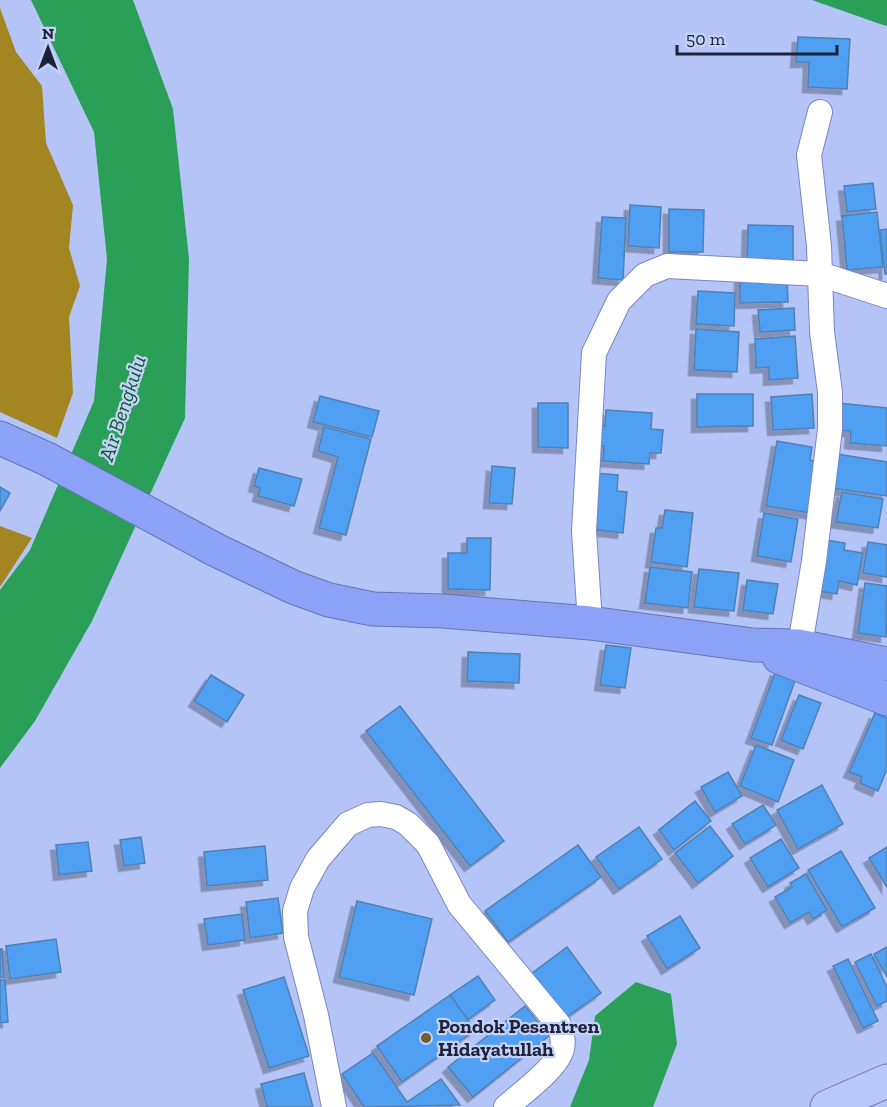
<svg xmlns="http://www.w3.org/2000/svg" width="887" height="1107" font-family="'Zilla Slab',serif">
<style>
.forest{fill:#a38621}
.water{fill:#2a9f57}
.building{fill:#4f9ff3;stroke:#5280b3;stroke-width:1.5;filter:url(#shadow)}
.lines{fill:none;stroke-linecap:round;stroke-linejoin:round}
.street-casing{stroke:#7787c4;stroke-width:26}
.primary-casing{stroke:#6475b4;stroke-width:35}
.highway-casing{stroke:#6475b4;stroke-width:35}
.street{stroke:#fff;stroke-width:24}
.primary{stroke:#bac7fa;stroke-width:33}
.highway{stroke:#8ca2f6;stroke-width:33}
.poi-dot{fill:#6f5f2c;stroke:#c5d1f9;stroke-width:2}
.labels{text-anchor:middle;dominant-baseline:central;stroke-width:4.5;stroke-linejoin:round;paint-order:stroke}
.poi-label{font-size:20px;font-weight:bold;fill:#1b223a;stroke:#c5d1f9;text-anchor:start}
.water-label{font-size:21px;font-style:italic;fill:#075c2d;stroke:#c5d1f9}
</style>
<defs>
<filter id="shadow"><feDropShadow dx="-5.5" dy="5.5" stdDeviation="0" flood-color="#0004"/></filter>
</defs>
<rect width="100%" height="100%" fill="#b4c4f7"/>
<g class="forest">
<path d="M0,8L16,52L42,86L46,143L73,205L69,248L80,286L69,317L73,393L57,438L0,412Z"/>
<path d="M0,526L32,538L0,587Z"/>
</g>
<g class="water">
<path d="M31,0H133L173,109L189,259L185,418L92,621L35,721L0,768V590L30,550L94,401L107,259L94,132Z"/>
<path d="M812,0H887V26L880,24Z"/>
<path d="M636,982L671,994L677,1044L653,1107H570L589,1060L595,1016Z"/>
</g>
<g class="building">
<path d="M798,37L850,39L847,89L808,87L809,62H796Z"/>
<path d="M873,183L876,209L847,212L844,186Z"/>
<path d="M630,205L661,207L659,248L628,246Z"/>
<path d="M669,209L704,210L703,252H669Z"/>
<path d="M877,212L883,267L847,270L842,216Z"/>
<path d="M602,217L626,218L623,280L598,278Z"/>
<path d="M748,225L793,226V262L747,260Z"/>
<path d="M887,229V274H885L880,230Z"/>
<path d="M787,276L788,302L740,303V277Z"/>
<path d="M698,291L735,293L734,326L696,324Z"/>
<path d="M794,308L795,330L760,332L758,310Z"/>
<path d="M696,329L739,332L737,372L694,370Z"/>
<path d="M795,336L798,378L769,380V367L756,368L755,339Z"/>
<path d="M697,394H753V426L697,427Z"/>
<path d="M812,394L814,428L773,430L771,397Z"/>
<path d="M320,396L379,411L372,437L313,422Z"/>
<path d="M538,403H568V448L538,447Z"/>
<path d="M838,403L887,408V446L850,443L851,431L836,430Z"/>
<path d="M606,410L652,413L651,429L663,430L661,453H650L649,464L603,461L604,446H596L597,425L605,426Z"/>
<path d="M324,427L371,439L346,535L319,528L338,457L318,451Z"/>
<path d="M777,441L812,447L810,460L824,463L816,514L766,506Z"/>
<path d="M837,454L887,462V496L831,488Z"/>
<path d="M492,466L515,468L512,504L489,503Z"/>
<path d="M259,468L302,479L294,506L258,496L260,488L254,486Z"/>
<path d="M593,473L618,475L617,491L627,492L623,533L588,529Z"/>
<path d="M0,487L10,493L0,511Z"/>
<path d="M842,492L883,499L878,528L836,522Z"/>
<path d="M665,510L693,513L687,567L651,562L656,528H662Z"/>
<path d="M764,513L798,519L791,562L757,556Z"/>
<path d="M467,538H491L490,590L448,589V553H467Z"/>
<path d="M820,539L845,543L844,550L863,553L857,585L839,581L837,594L811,590Z"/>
<path d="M868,542L887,545V577L863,573Z"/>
<path d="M650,567L692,572L688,608L645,603Z"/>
<path d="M699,569L739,573L734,611L694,607Z"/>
<path d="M747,580L778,584L773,614L743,610Z"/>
<path d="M865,583L887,586L886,637L858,633Z"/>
<path d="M606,645L631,648L625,688L600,685Z"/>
<path d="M468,652L520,654L519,683L467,681Z"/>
<path d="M776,670L796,678L772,745L751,738Z"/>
<path d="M211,675L244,695L227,722L194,701Z"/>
<path d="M799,695L821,703L803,749L781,740Z"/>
<path d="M400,706L504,841L470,866L366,731Z"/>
<path d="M875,713L887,718V769L878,791L860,783L862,777L849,772Z"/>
<path d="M756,745L794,760L778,802L740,786Z"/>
<path d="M728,772L742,796L715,812L701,787Z"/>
<path d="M822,785L843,824L798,849L777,810Z"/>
<path d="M695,801L711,821L674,850L659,830Z"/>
<path d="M763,805L776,825L745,844L732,824Z"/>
<path d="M710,826L733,856L698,883L675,853Z"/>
<path d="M639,827L662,859L619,889L596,857Z"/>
<path d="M141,837L145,863L124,866L120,840Z"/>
<path d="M781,839L799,868L768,887L750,858Z"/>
<path d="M88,842L92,871L59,875L56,845Z"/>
<path d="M578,845L601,877L508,942L485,911Z"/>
<path d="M265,846L268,880L207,886L204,852Z"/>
<path d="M887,847V887L869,858Z"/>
<path d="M841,851L875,908L842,927L808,870Z"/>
<path d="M806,874L827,910L813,919L809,912L790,923L775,897L792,887L790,883Z"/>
<path d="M278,898L283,933L250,938L246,902Z"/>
<path d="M357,901L432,919L414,995L339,977Z"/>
<path d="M242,914L245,940L208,945L204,919Z"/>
<path d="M680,916L700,948L667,969L647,936Z"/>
<path d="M56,939L61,972L10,979L6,946Z"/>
<path d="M567,947L601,993L564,1019L531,974Z"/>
<path d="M887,947V977L874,954Z"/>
<path d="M0,949H2L4,977L0,978Z"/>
<path d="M871,954L887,987V1001L877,1006L855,962Z"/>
<path d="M848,959L878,1021L863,1028L833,966Z"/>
<path d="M478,976L495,1000L467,1020L450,995Z"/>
<path d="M284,977L309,1056L269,1068L243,990Z"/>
<path d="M0,980H5L8,1022L0,1023Z"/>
<path d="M450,995L475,1030L402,1082L377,1046Z"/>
<path d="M525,1006L549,1036L473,1097L448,1067Z"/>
<path d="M373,1053L407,1102L441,1079L460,1105L364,1107L342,1074Z"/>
<path d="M304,1073L313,1107H267L261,1084Z"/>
</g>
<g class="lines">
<defs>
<g id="street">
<path d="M590,623L584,531L594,353L619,301L645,275L667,266L820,274L887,296"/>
<path d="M797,663L814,561L830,429V392L822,332L819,246L809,155L820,112"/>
<path d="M334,1107L316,1015L296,937L295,911L302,888L318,859L348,824L368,815L381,814L396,817L408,824L428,844L459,904L559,1025C562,1033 564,1041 562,1049C557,1068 521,1094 506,1107"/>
</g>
<path id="primary" d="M827,1107L887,1081"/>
<g id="highway">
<path d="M0,438L47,459L216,550L293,587L329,600L373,609L443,611L590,623L753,645L798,646L887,664"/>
<path d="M779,657L887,699"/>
</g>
</defs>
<use href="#street" class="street-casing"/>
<use href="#primary" class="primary-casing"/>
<use href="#highway" class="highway-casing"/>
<use href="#street" class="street"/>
<use href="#primary" class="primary"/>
<use href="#highway" class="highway"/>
</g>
<circle class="poi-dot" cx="426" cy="1038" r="6"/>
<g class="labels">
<g class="poi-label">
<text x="438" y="1026">Pondok Pesantren<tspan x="438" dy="23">Hidayatullah</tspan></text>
</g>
<g class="water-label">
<text transform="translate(122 408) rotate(-72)">Air Bengkulu</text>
</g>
</g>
<g transform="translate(48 48)" stroke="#c5d1f9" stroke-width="4.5" paint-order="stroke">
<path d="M0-4.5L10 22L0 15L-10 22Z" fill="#1b223a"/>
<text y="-9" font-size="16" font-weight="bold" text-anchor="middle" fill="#1b223a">N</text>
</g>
<path d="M677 45v9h160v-9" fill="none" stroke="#1b223a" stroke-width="3"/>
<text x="686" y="45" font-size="18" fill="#1b223a" stroke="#c5d1f9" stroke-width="4.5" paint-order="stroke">50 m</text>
</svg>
